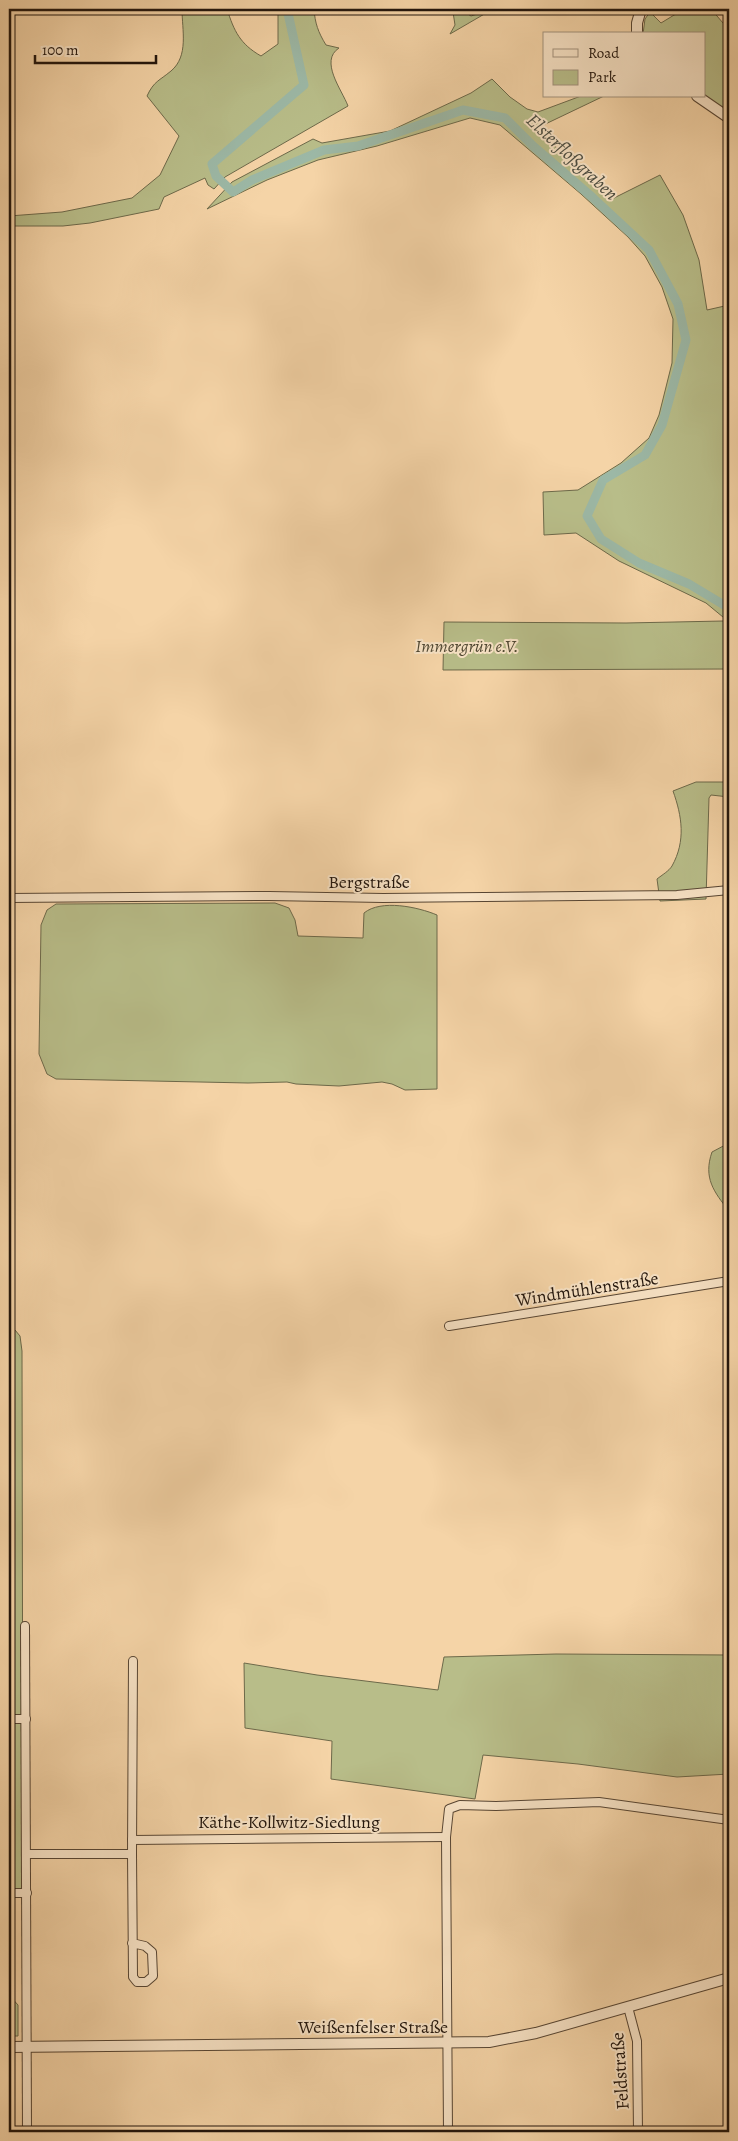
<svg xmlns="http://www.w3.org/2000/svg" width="738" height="2141" font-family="Alegreya,serif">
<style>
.green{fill:#b8bd89;stroke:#6d694a}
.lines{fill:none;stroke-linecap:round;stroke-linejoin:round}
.canal{stroke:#9cb8a6;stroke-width:9}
.minor-casing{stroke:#574533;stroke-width:10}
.tertiary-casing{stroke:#574533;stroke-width:12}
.minor{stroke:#f8e3c6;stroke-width:8}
.tertiary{stroke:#f8e3c6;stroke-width:10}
.labels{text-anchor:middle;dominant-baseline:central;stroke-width:4;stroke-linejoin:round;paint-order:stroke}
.park-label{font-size:18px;font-style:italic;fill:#4f4732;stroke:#f8e3c6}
.street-label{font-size:18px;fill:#22150c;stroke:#f8e3c6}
.water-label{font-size:19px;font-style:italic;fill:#4d4e42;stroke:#f8e3c6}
</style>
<rect width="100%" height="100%" fill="#f5d4a7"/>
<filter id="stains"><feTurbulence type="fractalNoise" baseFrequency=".004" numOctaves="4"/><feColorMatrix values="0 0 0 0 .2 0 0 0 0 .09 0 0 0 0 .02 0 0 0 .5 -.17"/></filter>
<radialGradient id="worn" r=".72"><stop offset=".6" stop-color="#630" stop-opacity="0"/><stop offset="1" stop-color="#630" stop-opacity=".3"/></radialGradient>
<g class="green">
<path d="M182,9H227C234,31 240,44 261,56L278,44V9H314C315,23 318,32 326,45L339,48C319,61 342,90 348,106L225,177L214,189L208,185L205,178L164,197L159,209L90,223L63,226H9V216L62,212L132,198L160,175L179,136L147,96C154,81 159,81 171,71C189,56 182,30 182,9Z"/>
<path d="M450,9H460L471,16L493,9L450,34L455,25L453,12Z"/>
<path d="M684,9H711L729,30V112L704,95V34H643L645,19L650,12L661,23Z"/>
<path d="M492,79L510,97L527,109L538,112L581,96H604L535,129L614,198L660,175L683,215L699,260L707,310L729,305V622L706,603L619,561L576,533L544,535L543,492L578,490L621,463L649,438L659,415L672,363L673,319L662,287L645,256L628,237L581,194L500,125L470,118L377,146L318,160L267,180L207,209L232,182L313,139L322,143L390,131L471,93Z"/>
<path d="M723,621L729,623V669L443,670L444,622L626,623Z"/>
<path d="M696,782H729V797L711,795L709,798L706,899L660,901L657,879C662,875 669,871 672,866C686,841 682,816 673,791Z"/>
<path d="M275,903L289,908L295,920L298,936L363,938L364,913C381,899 418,907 437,915V1089L405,1090L392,1084L382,1082L339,1086L296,1084L287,1082L248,1083L56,1079L47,1074L39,1054L41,925L47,910L56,904Z"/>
<path d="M729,1143V1211C714,1192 703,1178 712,1152Z"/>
<path d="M9,1330H15L20,1336L22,1351L23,1889L9,1890Z"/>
<path d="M556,1654L729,1655V1774L677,1777L578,1764L483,1755L475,1799L331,1779L332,1741L245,1728L244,1663L317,1675L438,1690L444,1657Z"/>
<path d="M9,1995L18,2005V2036H9Z"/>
</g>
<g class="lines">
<path class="canal" d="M287,9L304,85L212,164L216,176L233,192L252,180L324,150L358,146L463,110L505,118L533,146L592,197L649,250L678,304L686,340L662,425L645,455L603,480L587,516L601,539L639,563L689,584L729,608"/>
<defs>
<g id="minor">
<path d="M9,898L269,896L383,898L677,895L729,890"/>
<path d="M449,1326L729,1281"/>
<path d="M25,1626L27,2132"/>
<path d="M9,1719H26"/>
<path d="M132,1840L446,1837"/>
<path d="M26,1854H132L133,1977L137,1982H146L153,1976L152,1952L145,1946L132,1943"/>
<path d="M132,1854L133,1661"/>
<path d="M9,1893H27"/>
<path d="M628,2007L637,2041L638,2132"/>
<path d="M448,2132L446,1837L449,1809L460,1805L496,1806L599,1802L729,1820"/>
</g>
<g id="tertiary">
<path d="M637,34V23L641,9"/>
<path d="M697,96L729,118"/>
<path d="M9,2047L489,2042L536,2033L729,1978"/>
</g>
</defs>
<use href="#minor" class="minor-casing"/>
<use href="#tertiary" class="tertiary-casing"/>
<use href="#minor" class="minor"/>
<use href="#tertiary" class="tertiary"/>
</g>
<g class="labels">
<g class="park-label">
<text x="467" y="646">Immergrün e.V.</text>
</g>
<g class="street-label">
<text x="369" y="882">Bergstraße</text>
<text transform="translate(587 1289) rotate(-9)">Windmühlenstraße</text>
<text x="289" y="1822">Käthe-Kollwitz-Siedlung</text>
<text x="373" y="2027">Weißenfelser Straße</text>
<text transform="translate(620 2071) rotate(-94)">Feldstraße</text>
</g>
<g class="water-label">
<text transform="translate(572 157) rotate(43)">Elsterfloßgraben</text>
</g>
</g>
<rect width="738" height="2141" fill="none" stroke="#f5d4a7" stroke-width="30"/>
<rect x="10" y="10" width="718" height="2121" fill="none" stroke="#22150c" stroke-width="2.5"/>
<rect x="15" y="15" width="708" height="2111" fill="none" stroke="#22150c"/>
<rect x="543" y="32" width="162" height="65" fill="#f8e3c6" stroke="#a2917c"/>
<rect x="553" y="49" width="25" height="8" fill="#f8e3c6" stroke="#a2917c"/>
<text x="588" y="58" font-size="15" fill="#22150c">Road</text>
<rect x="553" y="70" width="25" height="15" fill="#b8bd89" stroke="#a2917c"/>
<text x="588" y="82" font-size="15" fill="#22150c">Park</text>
<path d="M35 55v8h121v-8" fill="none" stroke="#22150c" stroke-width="2.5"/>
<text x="42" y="55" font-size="15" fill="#22150c" stroke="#f8e3c6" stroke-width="4" paint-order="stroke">100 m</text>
<rect width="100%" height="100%" filter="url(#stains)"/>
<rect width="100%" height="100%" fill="url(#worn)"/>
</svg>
